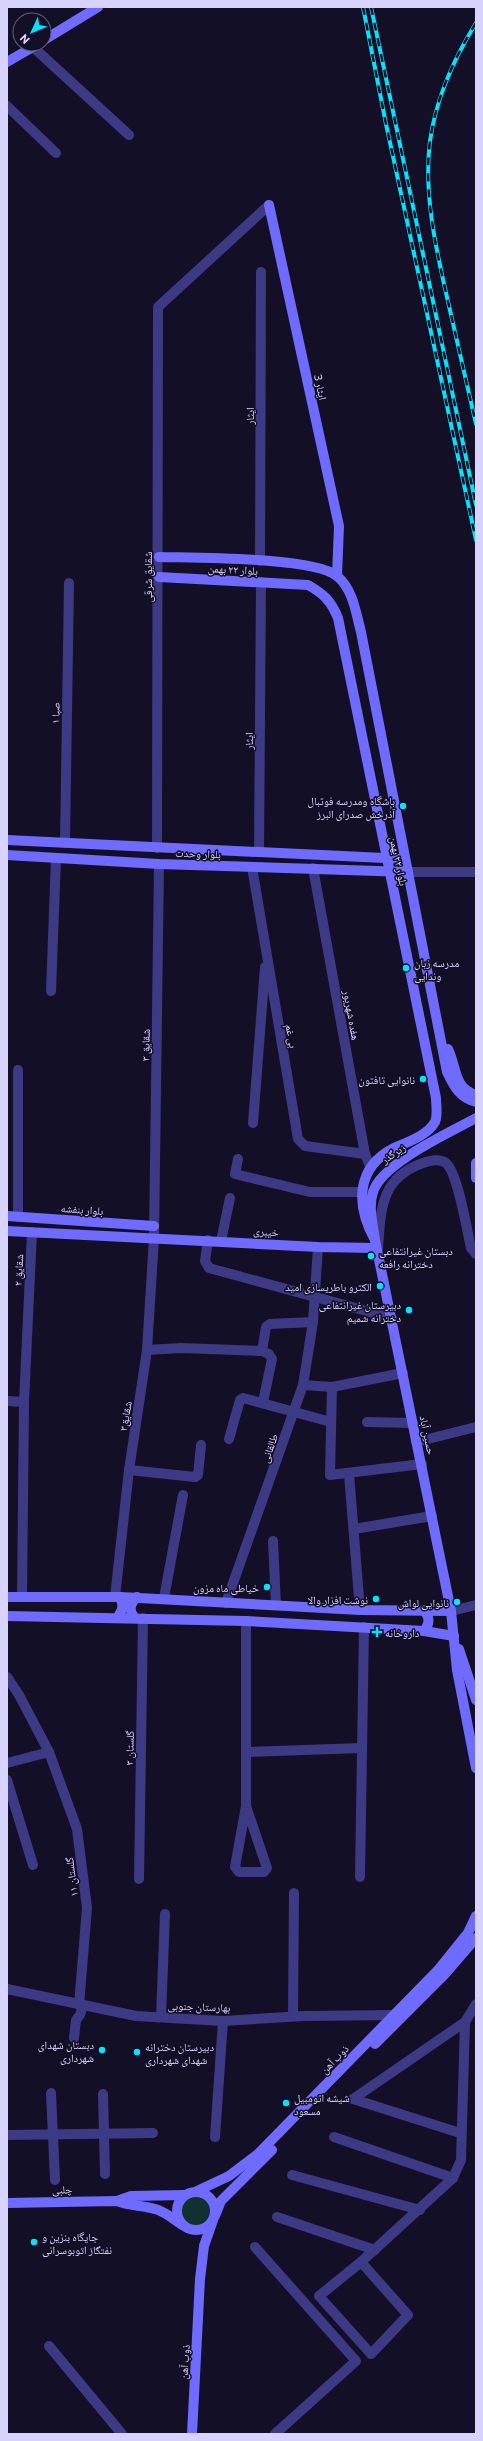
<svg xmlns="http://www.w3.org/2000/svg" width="483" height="2441" font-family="Commissioner,'Noto Naskh Arabic',sans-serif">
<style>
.green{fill:#12302f}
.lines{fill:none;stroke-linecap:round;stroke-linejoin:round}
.street{stroke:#3d3a85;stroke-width:10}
.secondary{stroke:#6f6bff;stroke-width:10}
.rail-casing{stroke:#00e5ff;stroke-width:4}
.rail{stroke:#130f26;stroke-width:2.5;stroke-dasharray:8;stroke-linecap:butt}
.poi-dot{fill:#00e5ff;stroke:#130f26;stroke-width:1.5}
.labels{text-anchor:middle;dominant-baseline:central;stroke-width:3;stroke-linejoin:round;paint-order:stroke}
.street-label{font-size:11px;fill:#d9d4ff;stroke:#130f26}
.poi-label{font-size:11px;fill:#d9d4ff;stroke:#130f26;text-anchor:end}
</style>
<rect width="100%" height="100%" fill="#130f26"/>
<circle class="green" cx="196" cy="2211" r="17"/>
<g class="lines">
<g class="street">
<path d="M33,47L129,135"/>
<path d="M7,106L56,153"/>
<path d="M260,561L261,272"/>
<path d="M65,843L69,583"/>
<path d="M157,848L158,307L269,205"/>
<path d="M259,852L261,582"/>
<path d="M252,867L298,1139L305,1146L365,1154"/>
<path d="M313,868L365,1154L370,1166"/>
<path d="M408,872H476"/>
<path d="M51,991L56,858"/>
<path d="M253,1123L265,967"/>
<path d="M238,1159L235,1174L310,1192H362"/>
<path d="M18,1217V1070"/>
<path d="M208,1240L205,1261L209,1268L392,1318"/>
<path d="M221,1241L230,1198"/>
<path d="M378,1248C381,1210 380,1178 423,1163C430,1161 439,1158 446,1163C458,1173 467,1231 471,1248L476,1254"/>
<path d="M147,1350L181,1348L262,1351"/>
<path d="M303,1385L332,1387L403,1373"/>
<path d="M332,1387L330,1475L422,1464"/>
<path d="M7,1401L24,1402"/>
<path d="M263,1402L272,1359L269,1354L262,1351L266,1327L270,1324L313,1322"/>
<path d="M367,1422L413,1423"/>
<path d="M229,1439L240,1400L243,1398L331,1422"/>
<path d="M416,1442L476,1427"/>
<path d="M129,1470L195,1477L198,1475L201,1445"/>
<path d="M349,1474L360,1610"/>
<path d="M354,1529L432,1516"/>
<path d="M273,1541L276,1605"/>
<path d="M22,1597L24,1402L32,1232"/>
<path d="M115,1597L129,1470L147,1350L154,1238L159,864"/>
<path d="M164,1598L183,1495"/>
<path d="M226,1603L303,1385L313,1322L318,1247"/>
<path d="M451,1611L476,1605"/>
<path d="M246,1621V1806L235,1867L239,1872H264L267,1868L246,1806"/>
<path d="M7,1677L19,1695L49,1752L77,1829L87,1908L79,2005"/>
<path d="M247,1752L362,1748"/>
<path d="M7,1763L49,1752"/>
<path d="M7,1780L33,1865"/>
<path d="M360,1877L364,1627"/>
<path d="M139,1879L143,1618"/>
<path d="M7,1989L136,2016L223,2021L304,2016L394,2015L398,2020"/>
<path d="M293,2016L294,1893"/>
<path d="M161,2017L165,1914"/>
<path d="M74,2038L76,2020L80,2015L83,2006"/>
<path d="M51,2093L55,2180"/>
<path d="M103,2094L105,2174"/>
<path d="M353,2099L465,2022"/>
<path d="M353,2099L460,2133"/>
<path d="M7,2135L153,2133"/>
<path d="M215,2137L223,2021"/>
<path d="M334,2137L453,2178"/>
<path d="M292,2175L420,2210"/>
<path d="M277,2217L375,2250"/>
<path d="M255,2247L356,2361L275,2434"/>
<path d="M361,2262L408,2315L371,2354L319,2296L361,2262L453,2178L461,2160L465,2022L476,2004"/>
<path d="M49,2346L122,2434"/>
</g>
<g class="secondary">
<path d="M44,40L98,7"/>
<path d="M7,62L38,44"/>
<path d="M269,205L339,526L337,576"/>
<path d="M159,557C194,558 314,557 337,576C353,589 356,613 361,632L447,1072C454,1087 460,1098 476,1102"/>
<path d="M159,577L308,585C324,594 331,601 338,618L436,1098C436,1105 438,1115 435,1122C427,1136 407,1142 394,1148C355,1168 356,1206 375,1240"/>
<path d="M7,840L405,859"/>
<path d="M7,855L159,864L408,872"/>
<path d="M448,1049C457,1067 453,1088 476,1095"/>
<path d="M476,1118C449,1133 382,1163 373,1192C368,1207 373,1225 375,1240L451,1611L457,1670L476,1768"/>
<path d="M476,1163V1178"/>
<path d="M7,1216L154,1226"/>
<path d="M7,1231L318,1247L376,1248"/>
<path d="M7,1597H120L360,1610L451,1611"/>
<path d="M7,1616L246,1621L424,1631L454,1636"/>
<path d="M117,1618C123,1610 124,1606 120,1597"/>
<path d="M135,1618C128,1610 130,1604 137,1597"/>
<path d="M424,1631C430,1623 430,1618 424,1610"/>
<path d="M459,1649L476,1700"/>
<path d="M375,2044L445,1974L476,1938"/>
<path d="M197,2191L229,2176L258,2154L439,1969L468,1933L476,1916"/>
<circle cx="196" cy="2211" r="19"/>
<path d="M117,2201L131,2196L185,2195"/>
<path d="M7,2203L117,2201C128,2206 140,2205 151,2208C163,2210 172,2218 182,2225"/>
<path d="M215,2216L221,2201L272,2150"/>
<path d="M192,2434L200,2279L204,2246L213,2220"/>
</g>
<defs>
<g id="rail">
<path d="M363,7L386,124L476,540"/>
<path d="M371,7L476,505"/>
<path d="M476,23C453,60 436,98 430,141C423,196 437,253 449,306C458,345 467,385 476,424"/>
</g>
</defs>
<use href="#rail" class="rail-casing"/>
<use href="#rail" class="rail"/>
</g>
<g class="poi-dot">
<circle cx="403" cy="806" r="4"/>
<circle cx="406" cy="968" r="4"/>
<circle cx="423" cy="1079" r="4"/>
<circle cx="371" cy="1256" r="4"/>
<circle cx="380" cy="1286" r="4"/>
<circle cx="409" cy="1310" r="4"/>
<circle cx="267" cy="1587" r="4"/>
<circle cx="376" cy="1599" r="4"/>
<circle cx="457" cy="1602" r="4"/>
<path d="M375 1626h4v4h4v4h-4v4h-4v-4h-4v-4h4z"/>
<circle cx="102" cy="2050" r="4"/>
<circle cx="137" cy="2052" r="4"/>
<circle cx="286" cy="2103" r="4"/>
<circle cx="34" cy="2242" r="4"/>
</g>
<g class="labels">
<g class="street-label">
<text transform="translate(321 387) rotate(78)">ایثار 3</text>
<text transform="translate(249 416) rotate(-90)">ایثار</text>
<text transform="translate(233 569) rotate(3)">بلوار ۲۲ بهمن</text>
<text transform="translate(147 577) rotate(-90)">شقایق شرقی</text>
<text transform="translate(55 713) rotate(-89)">صبا ۱</text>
<text transform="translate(248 741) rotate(-90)">ایثار</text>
<text transform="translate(198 853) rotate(2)">بلوار وحدت</text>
<text transform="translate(399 861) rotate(78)">بلوار ۲۲ بهمن</text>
<text transform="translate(352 1015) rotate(80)">هفده شهریور</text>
<text transform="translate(292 1036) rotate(80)">بی غم</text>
<text transform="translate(145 1045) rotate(-89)">شقایق ۳</text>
<text transform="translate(393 1153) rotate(-34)">زیرگذر</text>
<text transform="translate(82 1209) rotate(4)">بلوار بنفشه</text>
<text transform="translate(266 1231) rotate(4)">خیبری</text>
<text transform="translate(18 1270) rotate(-87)">شقایق ۲</text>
<text transform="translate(125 1416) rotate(-81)">شقایق۳</text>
<text transform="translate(428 1435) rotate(78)">حسین آباد</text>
<text transform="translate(269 1448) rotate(-70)">طالقانی</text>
<text transform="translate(129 1748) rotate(-89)">گلستان ۳</text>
<text transform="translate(71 1877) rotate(-97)">گلستان ۱۱</text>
<text transform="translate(199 2006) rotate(2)">بهارستان جنوبی</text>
<text transform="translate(334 2059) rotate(-46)">ذوب آهن</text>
<text transform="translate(62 2189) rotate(-2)">چلبی</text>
<text transform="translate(184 2362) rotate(-86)">ذوب آهن</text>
</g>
<g class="poi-label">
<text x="395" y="800">باشگاه ومدرسه فوتبال<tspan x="395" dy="13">آذرخش صدرای البرز</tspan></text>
<text x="414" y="962" text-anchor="start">مدرسه زبان<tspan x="414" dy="13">وندایی</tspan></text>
<text x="415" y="1079">نانوایی تافتون</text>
<text x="379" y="1250" text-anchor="start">دبستان غیرانتفاعی<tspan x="379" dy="13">دخترانه رافعه</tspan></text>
<text x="372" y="1286">الکترو باطریسازی امید</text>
<text x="401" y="1304">دبیرستان غیرانتفاعی<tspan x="401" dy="13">دخترانه شمیم</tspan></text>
<text x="259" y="1587">خیاطی ماه مزون</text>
<text x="368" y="1599">نوشت افزار والا</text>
<text x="449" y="1602">نانوایی لواش</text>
<text x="385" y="1632" text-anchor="start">داروخانه</text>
<text x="94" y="2044">دبستان شهدای<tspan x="94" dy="13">شهرداری</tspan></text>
<text x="145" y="2046" text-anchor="start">دبیرستان دخترانه<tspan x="145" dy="13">شهدای شهرداری</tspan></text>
<text x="294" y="2097" text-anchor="start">شیشه اتومبیل<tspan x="294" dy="13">مسعود</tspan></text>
<text x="42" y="2236" text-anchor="start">جایگاه بنزین و<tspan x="42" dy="13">نفتگاز اتوبوسرانی</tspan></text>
</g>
</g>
<rect width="483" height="2441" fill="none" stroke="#d9d4ff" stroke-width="16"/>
<g transform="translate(32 32) rotate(226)"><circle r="19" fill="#130f26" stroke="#625e7d"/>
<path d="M0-3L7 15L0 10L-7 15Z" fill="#00e5ff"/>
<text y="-6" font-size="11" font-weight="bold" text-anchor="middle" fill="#d9d4ff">N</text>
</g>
</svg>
